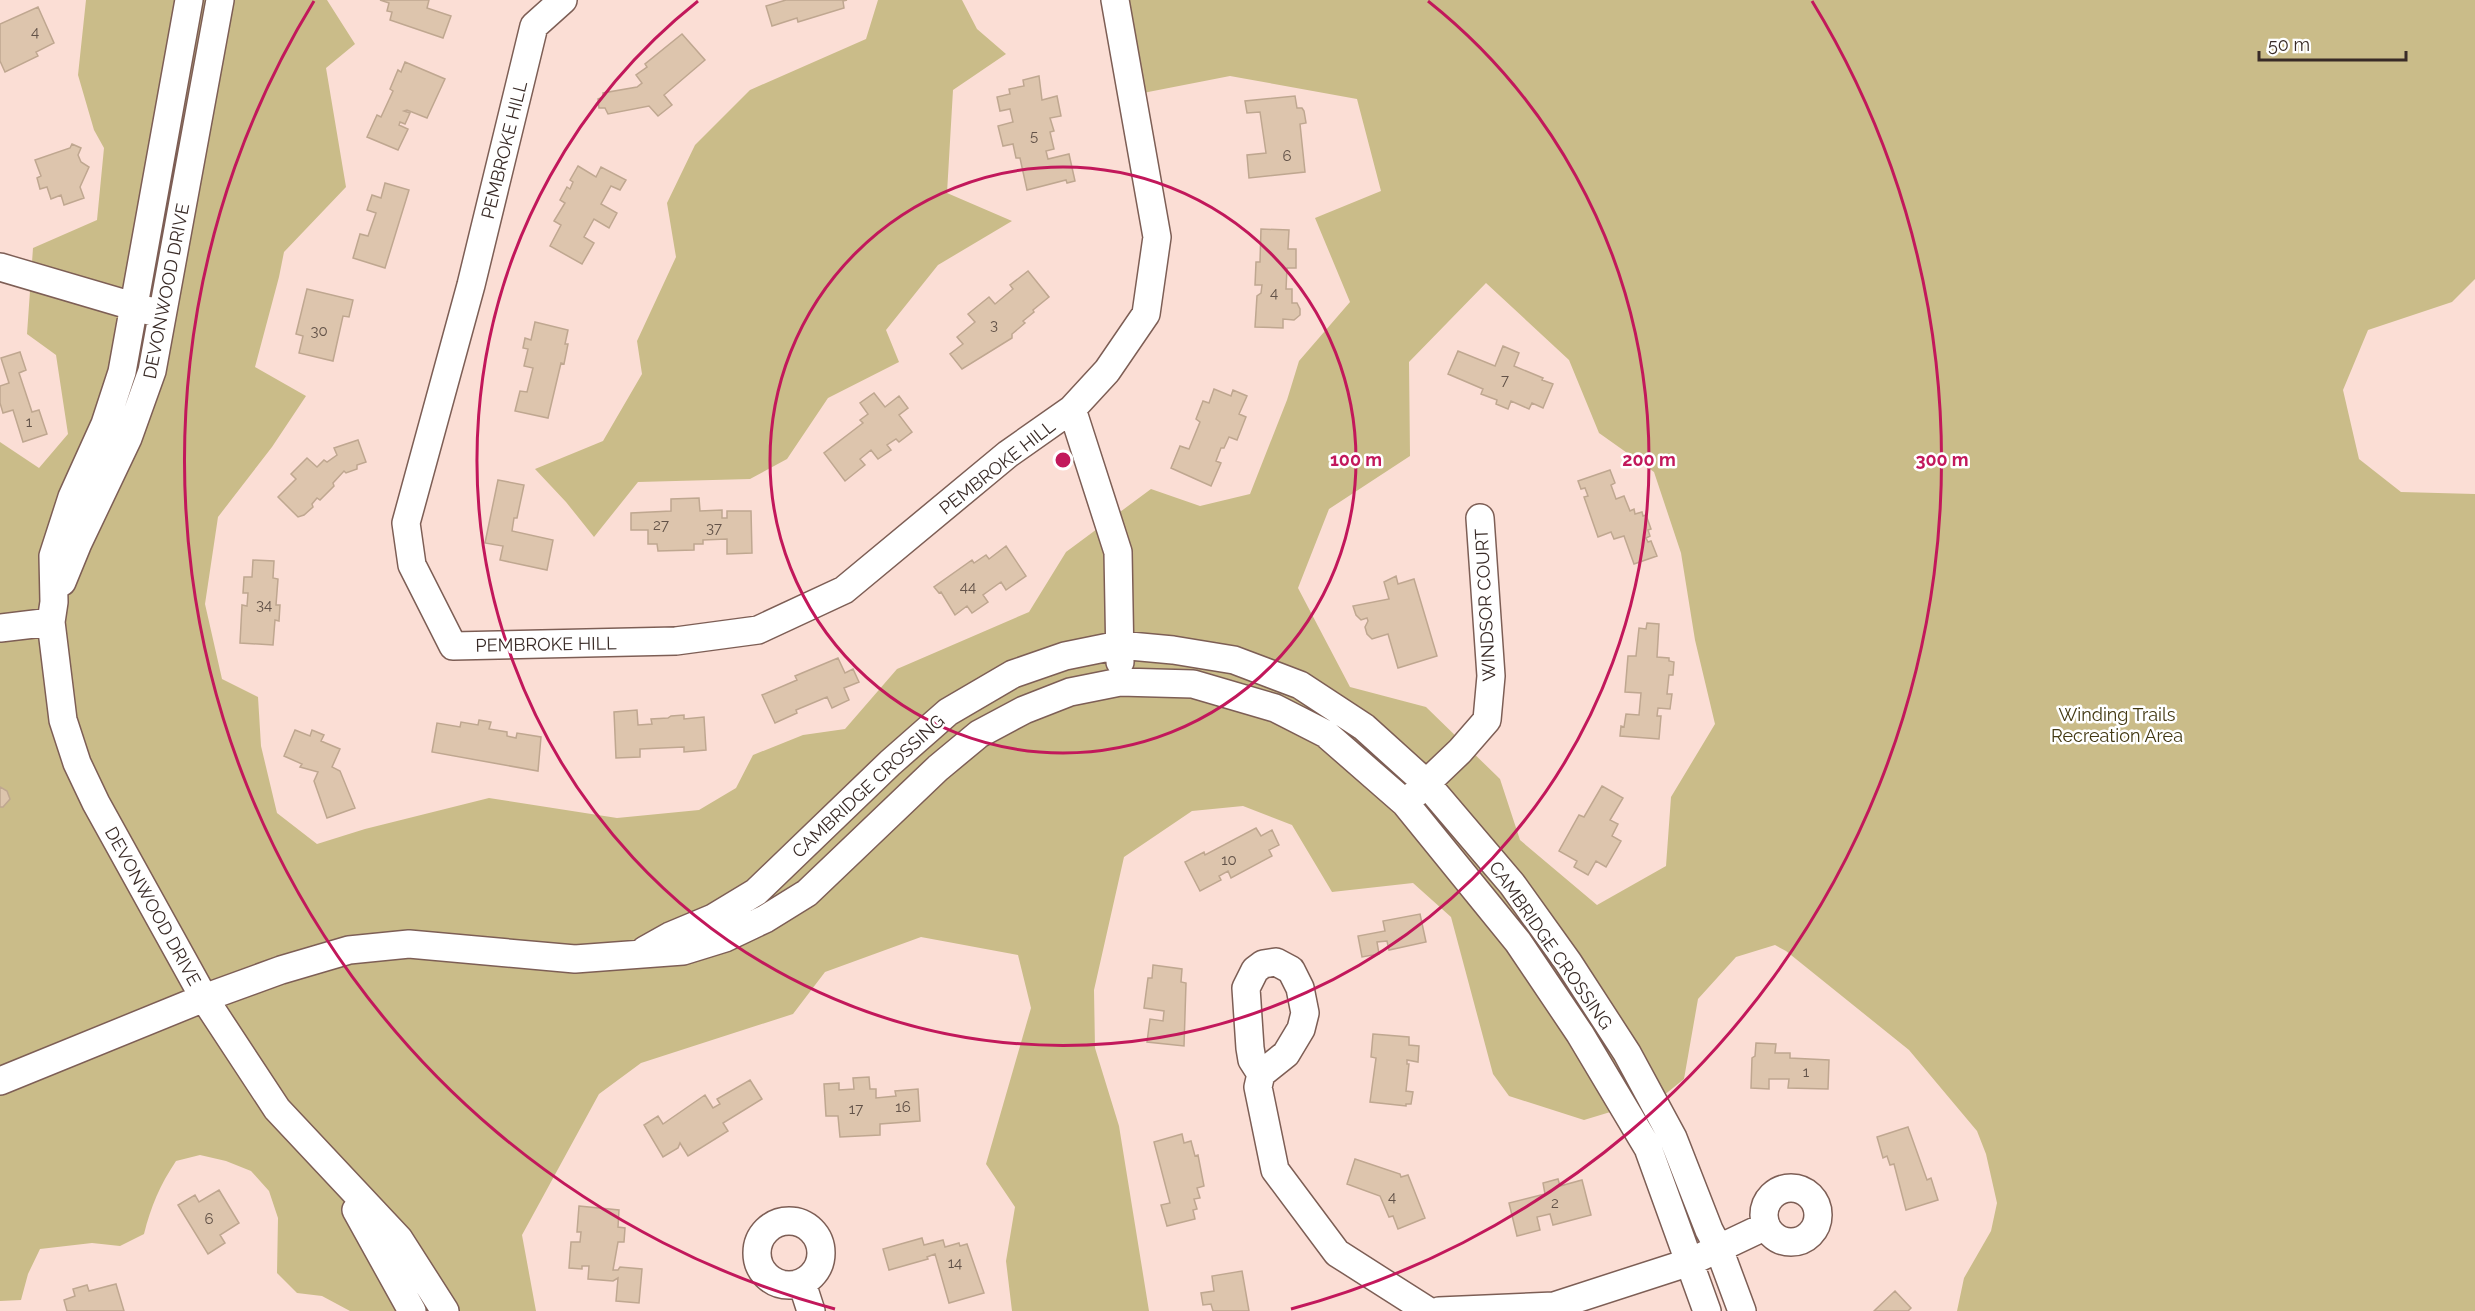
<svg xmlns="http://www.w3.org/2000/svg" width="2475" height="1311" font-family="Raleway,sans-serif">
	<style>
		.green { fill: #cabc89; fill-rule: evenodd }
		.building { fill: #ddc5ad; stroke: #bfa790; stroke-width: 1.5 }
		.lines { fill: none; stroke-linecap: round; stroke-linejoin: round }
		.minor-casing { stroke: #7d5e55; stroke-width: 30 }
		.minor { stroke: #fff; stroke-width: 27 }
		.ring { fill: none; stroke: #c2185b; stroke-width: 3 }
		.labels { text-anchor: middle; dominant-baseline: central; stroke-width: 5; stroke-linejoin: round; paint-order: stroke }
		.number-label { font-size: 15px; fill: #625248 }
		.street-label { font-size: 18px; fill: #392b27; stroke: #fff }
		.park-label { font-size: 18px; fill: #423812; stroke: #fff }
		.centre { fill: #c2185b; stroke: #fff; stroke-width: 3 }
		.ring-label { font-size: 18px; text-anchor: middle; font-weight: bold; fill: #c2185b; stroke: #fff; stroke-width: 5; stroke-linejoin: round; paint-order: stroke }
	</style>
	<rect width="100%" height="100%" fill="#fbded5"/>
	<path class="green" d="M86,0h241l28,44 -29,24 20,119 -62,65 -5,25 -24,90 51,29 -34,51 -54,70 -13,87 17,75 36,18 3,49 16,67 40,31 48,-15 124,-31 128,20 82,-8 37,-22 17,-33 50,-20 42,-6 52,-60 132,-57 37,-60 85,-63 49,17 50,-12 37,-94 12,-39 51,-59 -35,-84 66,-27 -24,-92 -127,-23 -87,17 -14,-93h1346v279l-23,23 -84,28 -25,60 16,69 42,33 74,2v817h-518l7,-33 27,-47 6,-28 -11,-49 -9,-23 -68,-81 -123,-99 -11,-6 -39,12 -38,42 -14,80 -21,17 -79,24 -75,-24 -16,-22 -42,-157 -38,-34 -81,9 -40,-67 -49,-19 -51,5 -68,46 -30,133 1,58 24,78 30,185h-137l-6,-50 9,-54 -29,-43 45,-156 -13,-53 -97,-18 -96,35 -32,42 -152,49 -42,31 -77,141 14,76h-186l-28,-15 -25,-3 -20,-20 1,-55 -9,-27 -18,-20 -25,-10 -26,-6 -24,6c-16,24 -25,45 -32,73l-24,12 -28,-3 -52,6 -12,25 -7,26 -21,1v-859l39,26 29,-34 -12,-79 -29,-21 6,-86 64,-28 7,-72 -10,-18 -16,-55zM1486,283l83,77 30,73 55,39 27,81 14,87 20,84 -44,73 -5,69 -69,39 -77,-65 -20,-61 -74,-72 -76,-20 -52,-99 31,-79 81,-53 -1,-94z
		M878,0h84l15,29 29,25 -53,36 -6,103 65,28 -74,44 -52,65 13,32 -71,36 -41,61 -37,20 -112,3 -44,55 -28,-35 -31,-33 68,-28 39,-67 -5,-33 39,-84 -9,-54 28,-58 55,-55 116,-51z"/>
	<path class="building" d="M380,0h49l-2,8 24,8 -8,22 -53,-18 2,-8 -5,-1 2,-8z
		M786,0h61l-4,1 1,7 -46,14 -1,-4 -25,8 -6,-20z
		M38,7l16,36 -18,9 2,4 -33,16 -5,-11v-37z
		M682,34l23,26 -41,35 8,10 -14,11 -9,-10 -41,8 -3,-6h-6l-1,-9 5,-2v-4l34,-6 5,-4 -6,-8 11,-8 -2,-3z
		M405,62l40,17 -18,39 -20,-8 -3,1 6,2 -5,11 -5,-2 -1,3 9,4 -10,21 -31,-13 10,-22 4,2 12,-26 -3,-2 8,-19 3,2z
		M1039,76l3,24 15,-4 4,20 -11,2 4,13 -4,1 4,17 -8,2 2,8 21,-5 6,27 -8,2 -1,-3 -39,10 -7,-32h-4l-3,-14 -10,2 -5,-20 15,-4 -3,-13 -10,2 -3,-14 13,-3 -1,-5 15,-3 -1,-6z
		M1295,96l2,12h5l2,3 2,12 -6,1 5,48 -56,6 -2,-23 19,-2 -6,-41 -13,1 -2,-12z
		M72,144l9,4 -3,7 3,7 8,5 -9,20 4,11 -20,7 -3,-10 -10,4 -4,-12 -7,2 -3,-11 4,-2 -6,-16 35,-12z
		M578,166l18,11 5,-10 25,13 -6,10 -9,-4 -10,18 16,9 -8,15 -15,-9 -10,18 10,6 -12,21 -32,-18 11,-21 -7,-4 11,-18 -5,-3 7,-13 3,2 3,-7 -3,-2z
		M385,183l24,7 -24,78 -32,-10 7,-24 8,2 8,-23 -9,-3 5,-15 9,3z
		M1261,229l28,1 -1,19h8v19h-9l-1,21h6v14h5l3,6v6l-6,5 -11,-1v9l-28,-1 2,-31 4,-3 1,-8h-7l1,-23h4z
		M1028,271l21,26 -16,13 1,2 -11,9 2,2 -13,11v4l-50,31 -12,-15 13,-10 -6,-7 18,-15 -7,-8 21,-17 6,7 18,-15 -3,-4z
		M307,289l46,11 -4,17 -6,-1 -10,45 -34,-8 4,-17 -7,-2z
		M535,322l33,8 -3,14h3l-4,20 -3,-1 -13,55 -33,-7 5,-20 7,1 6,-24 -9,-2 4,-17 -5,-1 2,-10 6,2z
		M1503,346l16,7 -5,13 29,12 -1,2 11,4 -10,24 -11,-5 -3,6 -18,-8 -3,8 -12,-5 1,-4 -16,-6 2,-5 -35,-15 10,-23 37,15z
		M20,352l6,18 -7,3 13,39 7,-2 8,24 -24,8 -10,-32 -10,3 -3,-10v-17l9,-3 -8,-25z
		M1214,389l17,7 2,-6 14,6 -8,18 7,3 -9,23 -8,-3 -5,11h-3l-5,13 5,2 -10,23 -40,-18 9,-22 9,3 11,-27 -4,-3 7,-18 6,2z
		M874,393l11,14 14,-11 9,12 -9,7 13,17 -13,10 -3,-3 -9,6 4,5 -13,9 -7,-9 -11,9 5,6 -20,16 -21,-28 39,-30 -3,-3 8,-6 -8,-11z
		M358,440l8,22 -9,3v4l-11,4 -2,-2 -11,12 1,3 -14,14 -3,-2 -5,6 1,3 -9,8 -6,2 -20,-20 18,-18 -5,-5 16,-16 10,9 7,-7 3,2 10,-7 -3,-7z
		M1610,470l5,13 -4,2 5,14 8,-3 6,15 4,-2 1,5 7,-2 1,4 3,-1 5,14 -3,1 2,6 -4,2 2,4 3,-1 6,15 -23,8 -10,-28 -10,3 -3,-7 -13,5 -14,-40 4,-1 -3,-8 -4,1 -3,-8z
		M498,480l26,5 -7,33h-3l-2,13 41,9 -6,30 -47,-10 3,-14 -18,-3z
		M699,498l1,13 22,-1v8h5v-7h24l1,42 -25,1v-15l-24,1v4h-9v6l-36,1 -1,-7h-9v-14h-17v-17l40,-2v-12z
		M1006,546l20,30 -20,14 -5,-8 -18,13 5,7 -16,11 -5,-7 -12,9 -14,-23 -2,1 -5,-6 38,-27 2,3 12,-8 3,4z
		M253,560l21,1 -1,17 5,1 -2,26h4l-1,16 -4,-1 -2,25 -33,-2 2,-38 5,1 1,-13h-5l1,-16h8z
		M1396,576l2,8 16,-5 23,77 -39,12 -10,-34 -16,5 -5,-5 -2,-7 3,-6 -1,-3 -6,2 -5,-5 -3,-9 36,-7 -5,-17z
		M1647,623l12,1 -2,33 12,1v3l5,1 -1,13h-4l-2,19h5l-2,15 -12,-1 -1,8h4l-2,23 -39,-3 1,-10 3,1 2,-13 13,1 2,-22 -16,-1 3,-36h8l3,-28 7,1z
		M838,658l7,15 8,-4 6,13 -15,6 5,12 -17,8 -5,-11 -31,13 1,3 -22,10 -13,-28 35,-15 -2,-4z
		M637,710l1,15 14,-1 -1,-5 17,-1 3,-2 13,-1v4l20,-2 2,33 -22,2v-5l-44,2v8l-24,1 -2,-46z
		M479,720l12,2 -2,7 18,3v4l9,2 1,-5 24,4 -3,34 -106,-19 5,-29 23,4 1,-5 17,3z
		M295,730l15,6 2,-6 12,5 -3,6 19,8 -8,18 8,4 15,37 -28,10 -13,-37 4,-9 -18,-5 2,-3 -18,-8z
		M1602,786l21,12 -13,22 8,4 -6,12 9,5 -15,26 -10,-6 -8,14 -14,-8 3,-6 -18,-10 20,-36 5,2z
		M0,787l7,4 3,8 -7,8h-3z
		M1256,828l5,8 11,-6 7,15 -10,5 3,6 -41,22 -3,-7 -9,5 2,4 -21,11 -15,-29 19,-10 1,3z
		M1420,914l6,28 -37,8 -2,-9 -10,1 2,12 -17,3 -4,-21 27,-5 -2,-10z
		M1153,965l29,4 -1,13 5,1 -2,63 -37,-4 3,-23 13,2 1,-10 -20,-3 4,-30h4z
		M1373,1034l36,3v8l10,1 -1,16 -11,-2v4h2l-3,27 7,1 -2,12h-5v2l-36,-4 6,-44 -5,-1z
		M1756,1043l20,1 -1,9h15v5l39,2 -1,29 -40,-1 1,-9h-20v10l-18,-1 1,-30 3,-2z
		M869,1077l1,12h6v9l20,-2 -1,-5 23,-2 2,32 -40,3v11l-40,2 -2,-21h-12l-2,-32 15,-1v7l15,-1 -1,-11z
		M750,1080l12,19 -39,24 5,8 -40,25 -8,-13 -2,5 -15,9 -19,-32 14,-9 5,8 42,-29 8,13 7,-4 -3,-5z
		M1908,1127l19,53 4,-2 7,22 -32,10 -12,-46 -4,1 -3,-9 -4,2 -6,-21z
		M1182,1134l2,9 7,-2 4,15 3,-1 6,31 -7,2 3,10 -6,1 3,10 -4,1 2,9 -28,7 -6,-21 9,-2 -16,-61z
		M1355,1159l45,15 1,3 7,-2 17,43 -27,11 -5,-13 -4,1 -9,-21 -33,-12z
		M1558,1179l2,7 22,-6 9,35 -38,10 -3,-11 -13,3 3,13 -23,6 -8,-33 36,-9 -2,-11z
		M219,1190l20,33 -19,12 5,8 -17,11 -30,-49 17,-10 4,7z
		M579,1206l40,4 -1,17 7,1 -1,14h-6l-5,28h5l2,-3 22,2 -3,34 -23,-2 2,-23 -5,3 -25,-2 1,-13h-7v3l-13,-1 2,-26h9l1,-10h-4z
		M922,1238l2,7 19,-5 2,7 14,-4 1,3 7,-2 17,49 -35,10 -14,-49 -8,3 1,2 -39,11 -6,-21z
		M1242,1271l7,40h-36l-2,-7 -8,1 -2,-12 13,-2 -2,-15z
		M116,1284l8,27h-57l-3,-11 11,-4 -2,-7 14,-4 2,6z
		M1895,1291l16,17 -3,3h-34z"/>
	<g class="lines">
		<g class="minor-casing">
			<path id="minor" d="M563,0l-29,26 -63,259 -65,238 6,42 41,81 223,-5 82,-11 86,-40 164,-136 64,-45 35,-38 39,-57 11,-77 -42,-237
				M0,267l153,45
				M1072,409l46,143 2,110
				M62,582l16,-39 50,-105 24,-67 68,-371
				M0,628l51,-6
				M1413,796l47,-45 27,-31 4,-44 -11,-158
				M645,950l25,-14 43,-18 43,-26 134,-129 58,-51 65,-38 52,-18 54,-11 54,5 61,10 66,25 64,42 62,56 86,101 56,78 59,91 46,85 36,92 10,19 23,62
				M1261,1074l-9,-14 -2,-12 -4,-60 9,-18 8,-6 13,-2 15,8 9,18 5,25 -4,16 -15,25 -25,20 -3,13 17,83 62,83 91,58
				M0,1081l204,-83 -108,-195 -19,-40 -14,-43 -12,-98 3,-20 -1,-46 19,-59 33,-73 17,-52 67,-372
				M1764 1215a27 27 0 1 1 54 0a27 27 0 1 1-54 0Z
				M356,1210l56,101
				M757 1253a32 32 0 1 1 64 0a32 32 0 1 1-64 0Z
				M802,1283l9,28
				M445,1311l-46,-72 -122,-130 -73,-111 77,-28 68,-20 60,-6 166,15 108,-8 42,-13 40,-19 42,-26 131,-125 41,-34 45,-24 46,-18 50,-10 73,2 82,24 51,26 79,69 113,139 62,92 68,114 59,163
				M1439,1311l115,-5 136,-44 76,-36"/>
		</g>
		<use href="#minor" class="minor"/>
	</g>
	<g class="ring">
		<circle cx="1063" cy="460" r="293"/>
		<path d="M1428 1A586 586 0 1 1 698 1"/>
		<path d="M835 1309A879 879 0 0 1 314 1M1812 1A879 879 0 0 1 1291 1309"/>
	</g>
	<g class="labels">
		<g class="number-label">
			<text x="35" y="32">4</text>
			<text x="1034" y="136">5</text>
			<text x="1287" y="156">6</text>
			<text x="1274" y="293">4</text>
			<text x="994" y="325">3</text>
			<text x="319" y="331">30</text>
			<text x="1505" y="380">7</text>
			<text x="29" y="422">1</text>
			<text x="661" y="525">27</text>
			<text x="714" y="528">37</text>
			<text x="968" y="587">44</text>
			<text x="264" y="605">34</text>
			<text x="1229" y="860">10</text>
			<text x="1806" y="1072">1</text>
			<text x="903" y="1107">16</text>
			<text x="856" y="1109">17</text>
			<text x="1392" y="1197">4</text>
			<text x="1555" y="1203">2</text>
			<text x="209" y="1219">6</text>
			<text x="955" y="1263">14</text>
		</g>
		<g class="street-label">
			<text transform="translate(504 150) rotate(-76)">PEMBROKE HILL</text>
			<text transform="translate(166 291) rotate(-79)">DEVONWOOD DRIVE</text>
			<text transform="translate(997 467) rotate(-38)">PEMBROKE HILL</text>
			<text transform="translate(1485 605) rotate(-93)">WINDSOR COURT</text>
			<text transform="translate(546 644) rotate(-1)">PEMBROKE HILL</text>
			<text transform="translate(868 786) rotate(-43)">CAMBRIDGE CROSSING</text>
			<text transform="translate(153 906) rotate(61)">DEVONWOOD DRIVE</text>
			<text transform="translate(1551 945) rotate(55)">CAMBRIDGE CROSSING</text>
		</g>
		<g class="park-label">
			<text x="2117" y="714">Winding Trails<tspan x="2117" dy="21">Recreation Area</tspan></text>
		</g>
	</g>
	<circle cx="1063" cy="460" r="9" class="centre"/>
	<g class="ring-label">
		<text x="1356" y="466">100 m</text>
		<text x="1649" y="466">200 m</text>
		<text x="1942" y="466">300 m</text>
	</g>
	<path d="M2259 51v9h147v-9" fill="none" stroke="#392b27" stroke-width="3"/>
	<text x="2268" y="51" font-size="18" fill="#392b27" stroke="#ffffff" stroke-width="4.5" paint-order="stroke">50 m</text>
</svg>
